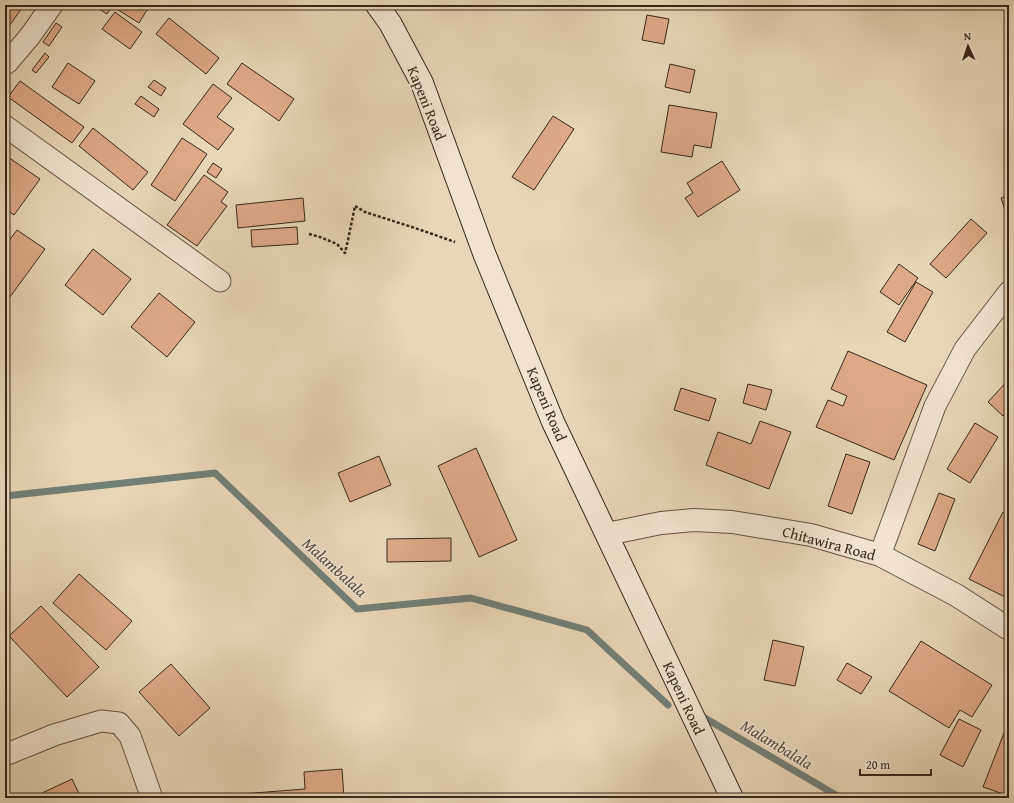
<svg xmlns="http://www.w3.org/2000/svg" width="1014" height="803" font-family="'Gentium Book Plus',serif">
	<style>
		.lines { fill: none; stroke-linecap: round; stroke-linejoin: round }
		.stream { stroke: #727f76; stroke-width: 7 }
		.building { fill: #dda987; stroke: #38271b }
		.minor-casing { stroke: #645342; stroke-width: 23 }
		.tertiary-casing { stroke: #645342; stroke-width: 24 }
		.secondary-casing { stroke: #38271b; stroke-width: 24 }
		.path { stroke: #38271b; stroke-width: 2.5; stroke-dasharray: 3 2; stroke-linecap: butt }
		.minor { stroke: #f0e4d0; stroke-width: 21 }
		.tertiary { stroke: #f0e4d0; stroke-width: 22 }
		.secondary { stroke: #f0e4d0; stroke-width: 22 }
		.labels { text-anchor: middle; dominant-baseline: central; stroke-width: 3; stroke-linejoin: round; paint-order: stroke }
		.street-label { font-size: 15px; fill: #38271b; stroke: #f0e4d0 }
		.water-label { font-size: 16px; font-style: italic; fill: #504c41; stroke: #f0e4d0 }
	</style>
	<rect width="100%" height="100%" fill="#e8d6b6"/>
	<filter id="stains"><feTurbulence type="fractalNoise" baseFrequency=".005" numOctaves="4"/><feColorMatrix values="0 0 0 0 .2 0 0 0 0 .09 0 0 0 0 .02 0 0 0 .5 -.17"/></filter>
	<radialGradient id="worn" r=".72"><stop offset=".6" stop-color="#630" stop-opacity="0"/><stop offset="1" stop-color="#630" stop-opacity=".3"/></radialGradient>
	<g class="lines">
		<path class="stream" d="M5,496l210,-23 142,136 114,-11 116,32 81,75
			M698,714l143,84"/>
	</g>
	<path class="building" d="M5,5h19l-19,27z
		M93,5h57l-11,18 -27,-17 -5,8z
		M115,12l27,20 -12,17 -28,-20z
		M647,15l22,4 -5,25 -22,-4z
		M169,18l50,40 -13,16 -50,-40z
		M56,23l6,4 -13,19 -6,-4z
		M45,53l4,4 -13,16 -4,-3z
		M68,63l27,18 -16,23 -27,-17z
		M242,63l52,36 -15,22 -52,-37z
		M670,64l25,6 -5,23 -25,-6z
		M154,80l12,8 -5,8 -13,-9z
		M20,81l64,46 -12,16 -64,-46z
		M213,84l19,14 -15,19 17,12 -16,21 -35,-26z
		M141,96l18,13 -5,8 -19,-13z
		M669,105l48,8 -6,35 -17,-3 -2,12 -31,-5z
		M553,116l21,13 -40,61 -22,-13z
		M93,128l55,44 -15,18 -54,-44z
		M182,138l25,16 -32,47 -24,-16z
		M5,155l35,24 -26,36 -9,-6z
		M722,161l18,29 -42,27 -13,-19 8,-5 -6,-10z
		M213,163l9,6 -6,9 -9,-6z
		M204,175l24,17 -7,10 6,4 -30,40 -30,-21z
		M1009,195v21h-2l-6,-18z
		M303,198l2,23 -67,7 -2,-23z
		M971,219l16,14 -41,45 -16,-14z
		M297,227l1,17 -46,3 -1,-17z
		M17,230l28,19 -35,48 -5,-3v-48z
		M93,249l38,30 -28,36 -38,-30z
		M899,264l19,14 -19,27 -19,-13z
		M916,282l17,10 -28,50 -18,-10z
		M159,293l36,29 -28,35 -36,-30z
		M848,351l79,34 -33,75 -78,-33 12,-27 15,6 4,-10 -16,-7z
		M1009,379v30l-6,7 -15,-14z
		M748,384l24,6 -6,20 -23,-7z
		M681,388l35,11 -7,22 -35,-11z
		M760,421l31,11 -22,57 -63,-24 12,-33 33,12z
		M975,423l23,14 -28,46 -23,-14z
		M476,448l41,92 -38,17 -41,-91z
		M846,454l24,8 -18,52 -24,-8z
		M379,456l12,29 -41,17 -12,-29z
		M939,493l16,6 -20,52 -17,-7z
		M1003,512l6,3v84l-40,-20z
		M451,538v23l-64,1v-23z
		M79,574l53,47 -26,29 -53,-47z
		M41,606l58,61 -32,30 -58,-61z
		M773,640l31,7 -9,39 -31,-6z
		M921,641l71,44 -20,32 -12,-7 -11,18 -60,-37z
		M847,663l25,14 -11,17 -24,-14z
		M171,664l39,44 -31,28 -40,-44z
		M959,719l22,11 -18,37 -23,-12z
		M1004,733l5,2v61l-26,-9z
		M342,769l2,29h-103v-4l64,-5 -1,-17z
		M72,779l9,19h-36l-3,-5z"/>
	<g class="lines">
		<g class="minor-casing">
			<path id="minor" d="M5,64l3,-2 22,-26 22,-31
				M5,126l215,155
				M880,555l55,-149 30,-57 44,-57
				M5,755l49,-20 47,-14 18,2 11,13 22,62"/>
		</g>
		<g class="tertiary-casing">
			<path id="tertiary" d="M607,534l54,-11 33,-3 38,2 79,13 69,20 76,40 53,34"/>
		</g>
		<g class="secondary-casing">
			<path id="secondary" d="M377,5l13,18 32,60 62,170 69,169 179,376"/>
		</g>
		<path class="path" d="M309,234l11,3 17,7 8,9 3,-13 7,-34 10,6 50,16 40,14"/>
		<use href="#minor" class="minor"/>
		<use href="#tertiary" class="tertiary"/>
		<use href="#secondary" class="secondary"/>
	</g>
	<g class="labels">
		<g class="street-label">
			<text transform="translate(427 103) rotate(68)">Kapeni Road</text>
			<text transform="translate(547 404) rotate(67)">Kapeni Road</text>
			<text transform="translate(829 543) rotate(15)">Chitawira Road</text>
			<text transform="translate(684 698) rotate(65)">Kapeni Road</text>
		</g>
		<g class="water-label">
			<text transform="translate(335 567) rotate(42)">Malambalala</text>
			<text transform="translate(777 744) rotate(31)">Malambalala</text>
		</g>
	</g>
	<rect width="1014" height="803" fill="none" stroke="#e8d6b6" stroke-width="20"/>
	<rect x="6" y="6" width="1002" height="791" fill="none" stroke="#38271b" stroke-width="2"/>
	<rect x="10" y="10" width="994" height="783" fill="none" stroke="#38271b"/>
	<g transform="translate(968 46) rotate(357)" stroke="#f0e4d0" stroke-width="3" paint-order="stroke">
	<path d="M0-3L7 15L0 10L-7 15Z" fill="#38271b"/>
	<text y="-6" font-size="11" font-weight="bold" text-anchor="middle" fill="#38271b">N</text>
	</g>
	<path d="M860 769v6h71v-6" fill="none" stroke="#38271b" stroke-width="2"/>
	<text x="866" y="769" font-size="12" fill="#38271b" stroke="#f0e4d0" stroke-width="3" paint-order="stroke">20 m</text>
	<rect width="100%" height="100%" filter="url(#stains)"/>
	<rect width="100%" height="100%" fill="url(#worn)"/>
</svg>
